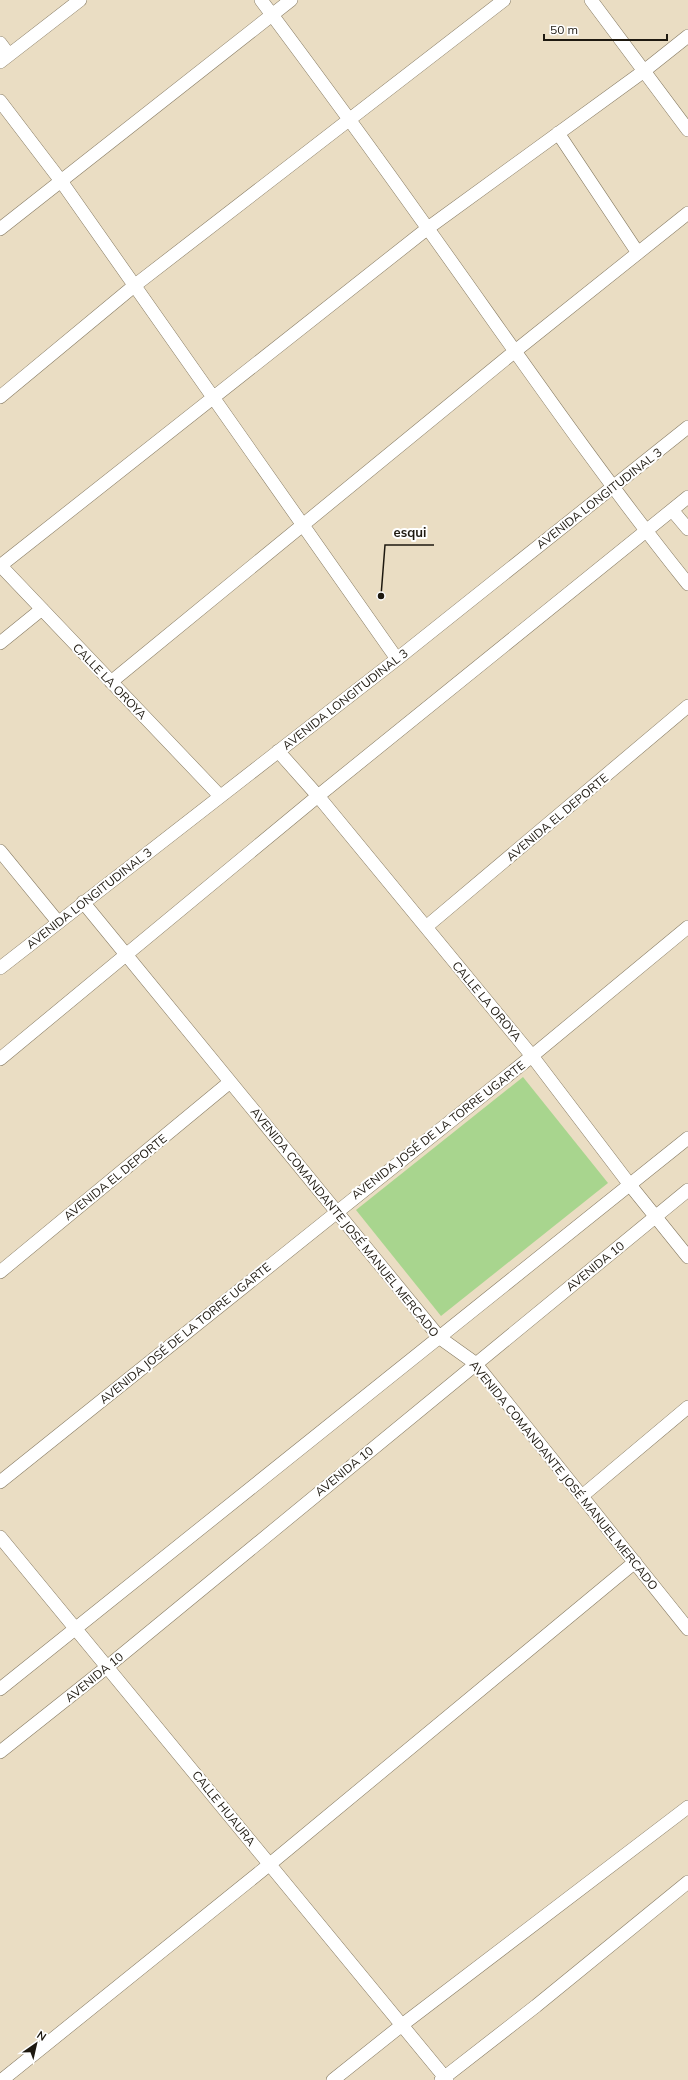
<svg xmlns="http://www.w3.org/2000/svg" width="688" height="2080" font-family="Mulish,sans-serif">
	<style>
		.green { fill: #a8d58e }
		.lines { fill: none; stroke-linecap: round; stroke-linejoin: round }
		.street-casing { stroke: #877b63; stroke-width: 14 }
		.street { stroke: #fff; stroke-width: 13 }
		.labels { text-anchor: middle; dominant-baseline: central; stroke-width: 4; stroke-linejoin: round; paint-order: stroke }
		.street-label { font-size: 12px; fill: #1e1910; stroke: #fff }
		.leader { fill: none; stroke: #1e1910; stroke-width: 1.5 }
		.callout-dot { fill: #1e1910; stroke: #fff; stroke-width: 1.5 }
		.callout-label { font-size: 13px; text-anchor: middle; font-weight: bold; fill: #1e1910; stroke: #fff; stroke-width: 4; stroke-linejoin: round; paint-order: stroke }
	</style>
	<rect width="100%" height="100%" fill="#eaddc3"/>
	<path class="green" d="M523,1077l85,106 -167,133 -85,-106z"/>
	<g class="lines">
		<g class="street-casing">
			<path id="street" d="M261,0c56,75 111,150 165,226 86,120 169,242 262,358
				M591,0l97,130
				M0,43l9,12
				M0,62l80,-62
				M0,101l61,80 336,478
				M558,133l80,120
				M0,229l291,-229
				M0,397l134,-111 370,-286
				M672,510l16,19
				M0,565l220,231
				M0,566l428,-338 216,-157 44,-35
				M0,643l42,-34
				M111,682l403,-330 174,-139
				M278,751l40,45 214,260 98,129 58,72
				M0,851l58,71
				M83,902l357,436 35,25 213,266
				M426,927l262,-221
				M0,968l397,-309 291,-232
				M0,1059l318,-263 370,-299
				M0,1272l230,-190
				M0,1482l532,-426 156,-129
				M582,1496l106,-89
				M0,1537l447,543
				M0,1689l688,-551
				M0,1752l107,-85 581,-477
				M2,2080l268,-216 365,-302
				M333,2080l69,-55 286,-218
				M441,2080l95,-74 152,-124"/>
		</g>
		<use href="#street" class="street"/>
	</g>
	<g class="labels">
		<g class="street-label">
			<text transform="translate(599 498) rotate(-38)">AVENIDA LONGITUDINAL 3</text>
			<text transform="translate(110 681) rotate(46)">CALLE LA OROYA</text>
			<text transform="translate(345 699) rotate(-38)">AVENIDA LONGITUDINAL 3</text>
			<text transform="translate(557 817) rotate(-40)">AVENIDA EL DEPORTE</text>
			<text transform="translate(89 898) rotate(-38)">AVENIDA LONGITUDINAL 3</text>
			<text transform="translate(487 1001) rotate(50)">CALLE LA OROYA</text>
			<text transform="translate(438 1130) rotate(-38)">AVENIDA JOSÉ DE LA TORRE UGARTE</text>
			<text transform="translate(115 1177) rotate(-39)">AVENIDA EL DEPORTE</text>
			<text transform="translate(345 1222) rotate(51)">AVENIDA COMANDANTE JOSÉ MANUEL MERCADO</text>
			<text transform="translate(595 1266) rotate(-39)">AVENIDA 10</text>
			<text transform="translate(185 1333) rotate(-39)">AVENIDA JOSÉ DE LA TORRE UGARTE</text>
			<text transform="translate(344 1471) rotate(-39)">AVENIDA 10</text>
			<text transform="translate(564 1475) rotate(51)">AVENIDA COMANDANTE JOSÉ MANUEL MERCADO</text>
			<text transform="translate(94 1677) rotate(-39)">AVENIDA 10</text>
			<text transform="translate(224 1808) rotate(51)">CALLE HUAURA</text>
		</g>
	</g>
	<path class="leader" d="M381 596L385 545H434"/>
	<circle class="callout-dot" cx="381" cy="596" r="4"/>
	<g class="callout-label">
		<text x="410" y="537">esqui</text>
	</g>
	<g transform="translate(36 2044) rotate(34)" stroke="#ffffff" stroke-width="3" paint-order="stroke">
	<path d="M0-3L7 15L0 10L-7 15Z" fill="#1e1910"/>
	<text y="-6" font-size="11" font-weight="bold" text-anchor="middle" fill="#1e1910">N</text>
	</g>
	<path d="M544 34v6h123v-6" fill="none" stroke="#1e1910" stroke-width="2"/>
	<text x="550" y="34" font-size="12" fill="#1e1910" stroke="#ffffff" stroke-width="3" paint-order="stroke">50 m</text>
</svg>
